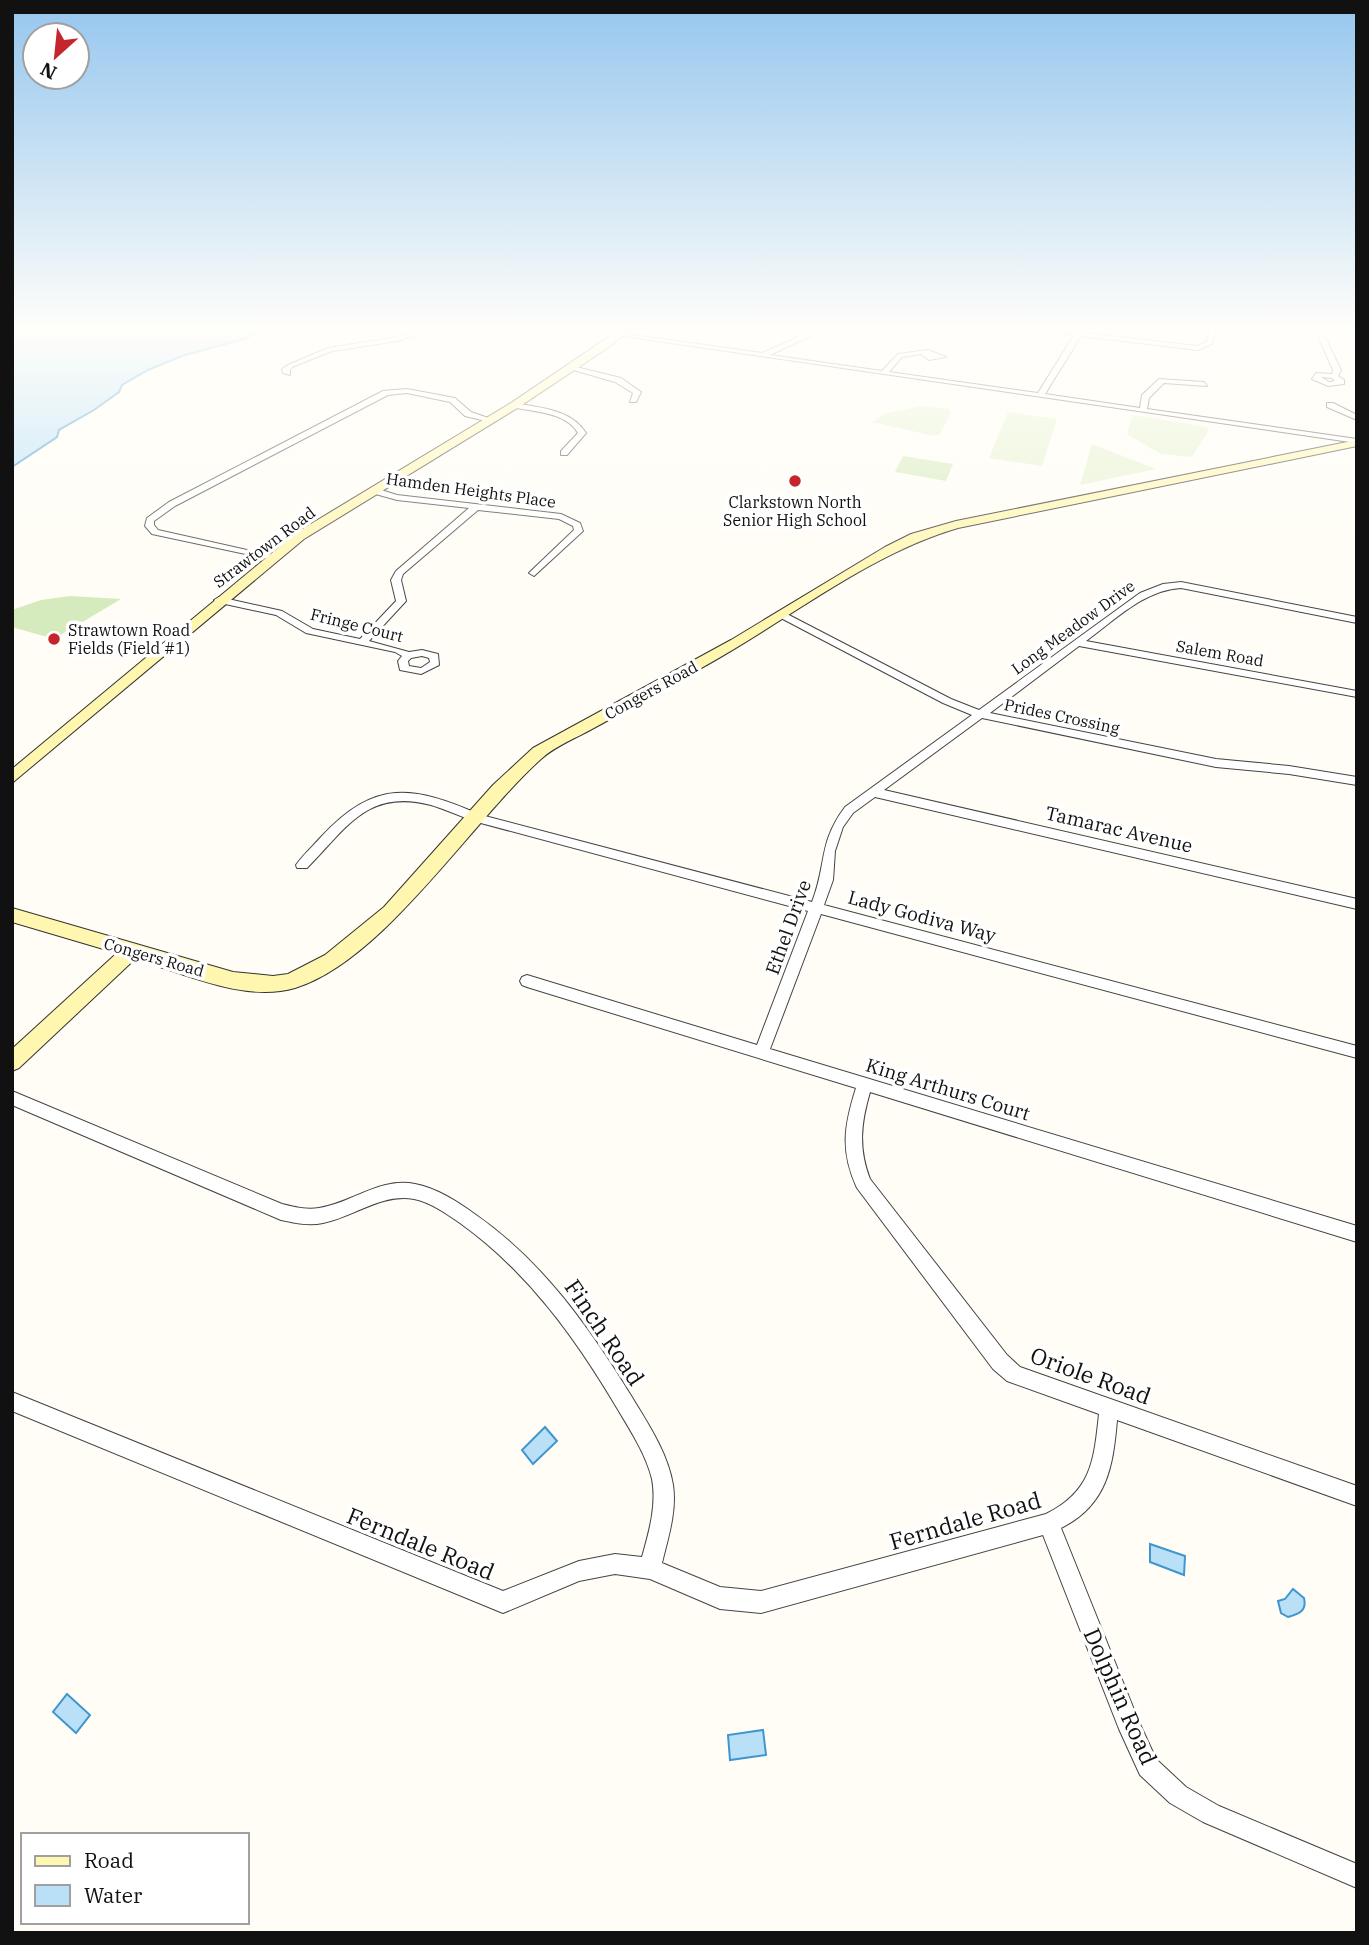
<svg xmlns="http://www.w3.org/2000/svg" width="1369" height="1945" font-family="'IBM Plex Serif',serif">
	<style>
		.green { fill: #d5ebbd }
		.pitch { fill: #e6f2cf }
		.water { fill: #b9e0f7; stroke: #3f96cf; stroke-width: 2 }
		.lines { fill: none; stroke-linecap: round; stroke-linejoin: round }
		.street-casing { stroke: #444; stroke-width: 2 }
		.secondary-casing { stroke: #333; stroke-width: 2 }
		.street { fill: #fff; fill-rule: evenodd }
		.secondary { fill: #fff6b0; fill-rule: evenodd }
		.poi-dot { fill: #c4262e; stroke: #fff; stroke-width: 2.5 }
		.labels { text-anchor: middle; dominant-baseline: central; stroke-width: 7; stroke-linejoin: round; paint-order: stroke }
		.far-street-label { font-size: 16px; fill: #111; stroke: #fff }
		.far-poi-label { font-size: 16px; fill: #111; stroke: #fff }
		.street-label { font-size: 19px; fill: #111; stroke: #fff }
		.near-street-label { font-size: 23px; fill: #111; stroke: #fff }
	</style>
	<rect width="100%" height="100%" fill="#fffdf5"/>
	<path class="green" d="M903,456l50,8 -7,17 -51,-9z
		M70,596l51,3 -67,40 -42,-12v-17l29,-10z"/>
	<path class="pitch" d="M921,406l28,3 2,4 -11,21 -6,2 -62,-14 12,-8z
		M1008,412l49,7 -15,47 -53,-8z
		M1133,415l74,12 2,3 -17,27 -31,-3 -34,-20z
		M1092,444l64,25 -76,16z"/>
	<path class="water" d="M12,327h276l-33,5 -8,6 -65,18 -34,14 -26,15 -3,7 -25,18 -35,20 -2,7 -45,30z
		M545,1427l12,14 -24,23 -11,-14z
		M1150,1544l35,12 -1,19 -34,-13z
		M1293,1589l11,9c3,13 -5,16 -16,19l-7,-4 -3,-12 7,-2z
		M67,1694l23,21 -14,18 -23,-21z
		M763,1730l3,25 -36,5 -2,-25z"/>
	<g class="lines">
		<g class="street-casing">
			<path id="street" d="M427,327h9l-38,14 -66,10 -40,16 -2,3v5l-7,-2 -1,-4 6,-4 40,-17 69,-11z
				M821,327h8l-59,28 112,16 16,-17 30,-4 18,7 -17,3 -8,-6 -19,3 -13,15 149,21 36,-58 -58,-8h18l163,19 10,-4 3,-15h6l-4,17 -14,6 -117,-14 -36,58 95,14 2,-13 17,-16 45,3 3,4 -43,-3 -15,15 -2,11 210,30v4l-741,-108 3,-2 143,20z
				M1314,327h6l21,43 -3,6 6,4v4l-16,2 -16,-7 4,-6 16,1 1,-4zM1321,377l11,1 3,3 -6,1z
				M572,366l49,12 20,14 -5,10h-6l3,-9 -18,-11 -45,-13z
				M407,389l48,9 16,14 23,8 -4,2 -25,-6 -15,-14 -43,-9 -19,2 -213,111 -21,15v4l4,5 116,26v4l-122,-26 -7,-8 2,-8 22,-16 214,-111z
				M515,403c25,5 56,6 71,30l-19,22h-6v-4l17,-18c-12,-21 -44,-21 -66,-26l-1,-2z
				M1327,403h6l24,12v5l-30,-13z
				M375,488l22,7 164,19 19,9 3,8 -49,45 -5,-3 2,-2 43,-41 -1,-4 -14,-7 -81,-9 -75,64 -2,6 5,21 -37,40 40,11 13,-2 16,4 1,11 -18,9 -21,-4 -2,-9 4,-5 -7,-4 -89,-19 -30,-18 -60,-13 -2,-2 5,-3 63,14 31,18 47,10 36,-38 -5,-21 5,-9 73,-63 -72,-8 -25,-7v-4zM422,656l7,2 1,4 -9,6 -12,-2 -1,-5 3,-3z
				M1181,582l176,35v6l-176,-35c-37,2 -66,32 -95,53l271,50v6l-278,-51 -89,67 226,46 73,7 68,11v8l-68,-11 -73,-7 -234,-49 -98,72 473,109v10l-482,-112 -22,16 -10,14 -8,24 -2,29 -9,25 533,141v12l-536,-144 -51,135 587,177v16l-487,-150c-9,31 -12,56 0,87l137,176 13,12 337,119v20l-240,-86c-4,47 -10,85 -56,108l78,194 17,37 30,28 33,19 138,58v24l-154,-66 -33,-19 -30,-28 -21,-46 -76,-194 -282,78 -41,-4 -70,-30 -35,-5 -36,7 -76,32 -491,-202v-19l491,199 76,-30 36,-7 27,3c7,-25 15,-52 10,-78 -6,-25 -22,-49 -35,-71 -42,-71 -89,-136 -157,-185 -13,-9 -30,-21 -46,-24 -33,-6 -60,18 -91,24 -14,3 -28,0 -42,-3l-269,-115v-14l270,113c12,3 24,6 37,4 33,-5 61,-31 96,-24 22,4 43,18 61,31 66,46 112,111 154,179 17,28 38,59 43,91 4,26 -5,53 -11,78l58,24 41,4 285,-77c46,-23 48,-54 53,-100l-92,-33 -14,-12 -136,-181c-17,-37 -13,-62 -1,-100l-329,-101 -5,-2 -2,-4 2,-4 5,-2 230,70 51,-134 -331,-89c-15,-5 -30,-12 -46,-17 -64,-17 -85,24 -124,63h-10l-1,-3c7,-10 17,-19 25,-28 54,-58 91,-52 160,-22l331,87c15,-38 6,-59 33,-95l127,-92 -29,-12 -164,-86v-4h6l166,86 28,11 161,-117 23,-9z"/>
		</g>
		<g class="secondary-casing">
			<path id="secondary" d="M623,327h10l-24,20 -90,60 -215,132 -292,244v-14l284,-236 215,-130z
				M1357,440v6l-399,82c-92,27 -171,93 -255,139 -37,21 -74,42 -111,62 -16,9 -37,17 -51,30 -70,63 -158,202 -246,229 -50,15 -112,-15 -160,-29l-116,109 -7,3v-22l105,-96 -105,-31v-14l221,64 40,4 15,-2 37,-19 59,-48 109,-122 40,-37 198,-108 154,-93 26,-13 45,-13z"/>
		</g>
		<use href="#street" class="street"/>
		<use href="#secondary" class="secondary"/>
	</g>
	<linearGradient id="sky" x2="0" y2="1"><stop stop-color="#95c6ee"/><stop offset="0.55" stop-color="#fffefa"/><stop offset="1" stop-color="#fffefa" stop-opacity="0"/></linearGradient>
	<rect width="1369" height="599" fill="url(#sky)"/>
	<g class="poi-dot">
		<circle cx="795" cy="481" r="7"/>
		<circle cx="54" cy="639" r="7"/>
	</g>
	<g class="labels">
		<g class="far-street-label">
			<text transform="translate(471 490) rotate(8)">Hamden Heights Place</text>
			<text transform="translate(264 547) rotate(-37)">Strawtown Road</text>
			<text transform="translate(357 625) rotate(14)">Fringe Court</text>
			<text transform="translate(1073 627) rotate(-36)">Long Meadow Drive</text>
			<text transform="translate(1220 653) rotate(10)">Salem Road</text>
			<text transform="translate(651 690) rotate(-29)">Congers Road</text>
			<text transform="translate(1062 716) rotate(12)">Prides Crossing</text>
			<text transform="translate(154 957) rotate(16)">Congers Road</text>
		</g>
		<g class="far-poi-label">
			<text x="795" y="502">Clarkstown North<tspan x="795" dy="18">Senior High School</tspan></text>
			<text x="68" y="630" text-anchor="start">Strawtown Road<tspan x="68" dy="18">Fields (Field #1)</tspan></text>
		</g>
		<g class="street-label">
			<text transform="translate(1119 829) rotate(13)">Tamarac Avenue</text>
			<text transform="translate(922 916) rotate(15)">Lady Godiva Way</text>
			<text transform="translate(788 927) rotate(-70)">Ethel Drive</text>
			<text transform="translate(948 1089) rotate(17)">King Arthurs Court</text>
		</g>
		<g class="near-street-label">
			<text transform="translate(605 1332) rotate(56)">Finch Road</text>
			<text transform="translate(1091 1375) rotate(20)">Oriole Road</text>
			<text transform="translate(965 1520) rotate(-16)">Ferndale Road</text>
			<text transform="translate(421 1543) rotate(22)">Ferndale Road</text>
			<text transform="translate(1121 1696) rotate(66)">Dolphin Road</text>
		</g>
	</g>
	<rect width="1369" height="1945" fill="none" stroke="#111111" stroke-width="28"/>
	<rect x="21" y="1833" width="228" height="91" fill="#ffffff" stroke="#a0a0a0" stroke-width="2"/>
	<rect x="35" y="1856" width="35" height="10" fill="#fff6b0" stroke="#a0a0a0" stroke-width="2"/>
	<text x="84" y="1868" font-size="21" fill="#111111">Road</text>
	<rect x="35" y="1885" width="35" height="21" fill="#b9e0f7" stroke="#a0a0a0" stroke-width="2"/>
	<text x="84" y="1903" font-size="21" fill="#111111">Water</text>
	<g transform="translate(56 56) rotate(207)"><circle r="33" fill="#ffffff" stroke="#a0a0a0" stroke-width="2"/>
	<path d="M0-5L12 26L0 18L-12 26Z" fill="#c4262e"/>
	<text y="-10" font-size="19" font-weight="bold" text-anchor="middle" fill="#111111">N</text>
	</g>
</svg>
